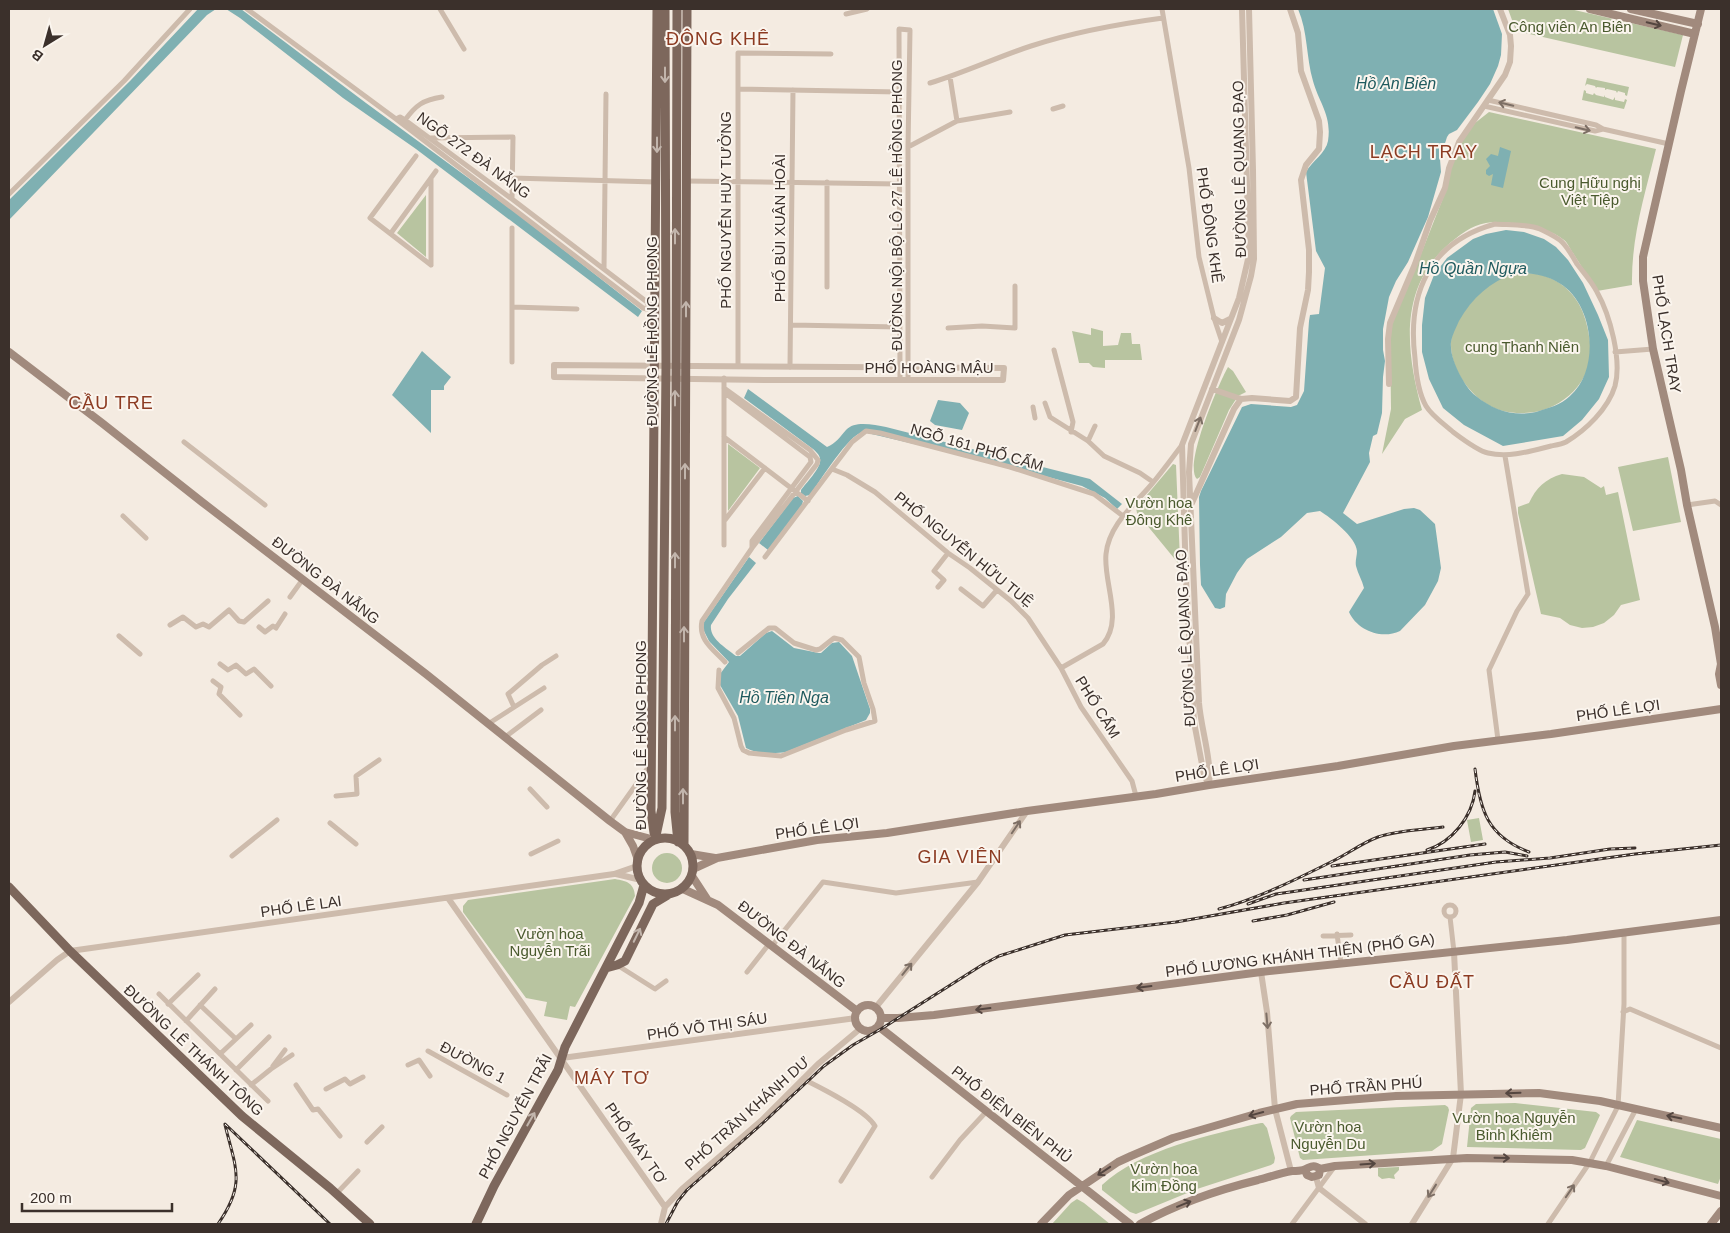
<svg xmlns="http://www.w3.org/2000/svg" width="1730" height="1233" font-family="Helvetica,sans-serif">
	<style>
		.green { fill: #b8c4a0 }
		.water { fill: #7fb0b2; fill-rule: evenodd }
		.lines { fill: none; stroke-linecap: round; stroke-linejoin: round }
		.minor { stroke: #cdbbac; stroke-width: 5 }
		.tertiary { stroke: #cdbbac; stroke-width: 6 }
		.secondary { stroke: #a18a7d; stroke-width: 8 }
		.primary { stroke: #7d675c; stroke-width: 9 }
		.rail-casing { stroke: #3b302b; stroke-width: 3 }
		.rail { stroke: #fbf5ee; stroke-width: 1; stroke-dasharray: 4; stroke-linecap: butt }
		.oneway { stroke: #544640 }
		.oneway2 { stroke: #c2b5ac }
		.oneway3 { stroke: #7d6f65 }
		.labels { text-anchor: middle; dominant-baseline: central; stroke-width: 4; stroke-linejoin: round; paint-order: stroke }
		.park-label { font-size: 15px; fill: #4a5a2e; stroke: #fbf5ee }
		.street-label { font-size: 15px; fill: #3b302b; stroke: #fbf5ee }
		.water-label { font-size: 16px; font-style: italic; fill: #1f5a5e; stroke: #fbf5ee }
		.quarter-label { font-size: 18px; letter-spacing: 1px; fill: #8c3b22; stroke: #fbf5ee }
	</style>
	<rect width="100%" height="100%" fill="#f4ebe1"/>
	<path class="green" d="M1508,9h62l113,26 -8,32 -159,-36z
		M1587,78l42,9 -2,9 -2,-1v-2l-7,-2 -1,2 -1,-2 -9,-2 -2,1v-2l-8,-1 -1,1 -1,-2 -8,-2 -2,2z
		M1584,90l2,1v2l7,2 1,-2 2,2 8,2v-2l1,2 8,3 2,-3v3l9,2 1,-3 2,1 -3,9 -42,-9z
		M1489,112l167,37c-11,45 -25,89 -24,136l-35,6c-8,-13 -16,-25 -24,-38 -3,-4 -5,-10 -9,-13 -14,-12 -36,-14 -53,-17 -25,-3 -37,1 -56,16 -57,44 -50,109 -33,171l-17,9 -23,35 9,-45 -1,-86 27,-59 30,-76 3,-19 11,-28 9,-14z
		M426,195v62l-29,-24z
		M1515,273c10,0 21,0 30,3 25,9 38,28 43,54 1,7 3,15 3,22 -2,36 -36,62 -70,61 -24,0 -41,-10 -55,-28 -9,-12 -16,-28 -15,-43 2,-21 25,-49 43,-60 6,-4 14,-7 21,-9z
		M1091,328l12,3v15l15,-1 3,-12h10l1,11h8l2,16h-37v8l-12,-1 -4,-4h-10l-7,-32 19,4z
		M1228,367l5,4 13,21 -8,4 -9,14 -29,67 -3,2c-14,-13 22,-96 31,-112z
		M728,444l32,24 -32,43z
		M1668,457l13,65 -48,9 -15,-64z
		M1173,464l3,1 4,95 -2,3 -41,-50 -1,-5z
		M1562,474l22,3 17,11 3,-2 2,9 12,-3 22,108 -19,5 -7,10 -10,8 -11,4 -11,1 -12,-3 -10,-7 -19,-4 -23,-101v-6l11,-4c7,-15 16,-24 33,-29z
		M1479,818l4,22 -12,2 -4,-22z
		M652 868a15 15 0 1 1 30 0a15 15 0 1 1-30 0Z
		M615,879c12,2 19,4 20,17l-60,111 -5,-1 -3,14 -23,-4 3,-14 -21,-4 -63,-86v-6l5,-6z
		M1515,1103l81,9 4,3 -15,33 -4,2 -114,-3 4,-39 5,-4z
		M1445,1105l3,2 1,3 -7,34 -10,7 -129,9 -3,-2 -10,-40 1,-2 5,-4z
		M1637,1120l84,19v37l-3,8 -98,-27z
		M1261,1123h2l4,5 8,30 -1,5 -3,2 -74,24 -61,25 -6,-2 -28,-22v-5c37,-35 110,-51 159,-62z
		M1399,1167v3l-5,5 1,4 -6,-1 -7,1 -4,-3v-8z
		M1077,1199l7,4 26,21h-58l19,-21z"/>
	<path class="water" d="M198,9h18l-9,6 -198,205v-20l121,-119z
		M226,9h15l125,94 153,112 123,96 -4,6 -222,-168 -73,-51 -103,-80z
		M1298,9h195l9,25 -1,21 -3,11 -8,18 -12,18 -21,28 -8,4 -2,3 -7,22 1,13 -13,45 -20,45 -12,19 -7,16 -6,32v21l2,11 -2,16 -1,36 -5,21 -4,2 -4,17 1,9 -27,51 14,11 47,-15 10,-1 6,2 15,14 6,44 -3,13 -13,24 -25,26c-19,9 -43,-1 -51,-19l15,-24c-2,-8 -6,-14 -8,-22 -1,-5 1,-10 1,-15 -1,-14 -26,-33 -37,-40l-13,2 -26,24 -34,22 -10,14 -11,21 -1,13 -5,2 -5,-1 -14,-23 -1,-20 -1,-68 2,-6 41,-84 9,-3 40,3 6,-2 7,-14 5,-70 1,-6 9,-1 6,-46 -9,-17 -10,-79c6,-11 20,-19 22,-31 4,-26 -9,-38 -15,-60 -7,-24 -5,-49 -15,-72z
		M1500,147l11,4 -8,37 -12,-3 2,-11 -4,2 -3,-2v-4l4,-4 -4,-7 5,-5 7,2z
		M1506,230l18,2 20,7 12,8 12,13 15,23 15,32 10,25 1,37 -10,22 -17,21 -19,16 -60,10 -39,-21 -21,-17 -14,-29 -7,-27v-27l3,-27 9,-23 13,-17 26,-19 13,-5zM1515,273c16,0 30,1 44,10 35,20 42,86 11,113 -9,9 -22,12 -34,16 -22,5 -43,-2 -60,-16 -7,-5 -12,-14 -16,-21 -5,-10 -10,-21 -9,-33 1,-7 5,-14 8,-21 13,-23 31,-39 56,-48z
		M422,351l29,26 -7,9v4h-13v43l-39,-38z
		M748,389l79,58c9,-4 13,-10 19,-17 9,-10 28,-5 40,-3l204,52 32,25 -5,5 -12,-11 -23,-12 -91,-24 -128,-30c-14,2 -43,49 -53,63l-5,1 -4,-3v-3c5,-7 21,-23 19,-31 0,-4 -5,-8 -7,-10l-69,-51z
		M938,400l22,3 9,10 -7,17 -27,-5 -5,-4z
		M798,496l5,5 -1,4 -34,45 -9,-7 34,-45z
		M749,557l7,6 -28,36 -17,26c-2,14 16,23 25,31h4l26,-23 6,-2 22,17 25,5h2l11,-10 7,-1 13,14 18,53v4l-4,7 -80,32c-11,2 -30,2 -40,-4l-8,-32 -18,-31v-11l9,-12 -20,-21 -6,-12 1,-7z"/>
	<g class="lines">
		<path class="minor" d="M247,9l149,110 4,-2 5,3 107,79 135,103 3,8 4,3
			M440,9l24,40
			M1162,9l27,159 10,89 15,61 8,24
			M846,14l21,-5
			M950,77l7,44
			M930,83c34,-10 67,-26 101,-37 43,-14 87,-22 132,-28
			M738,89l161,3
			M1488,100l108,25 7,4 66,15
			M1484,106l111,25 8,-2
			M1053,109l10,-3
			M396,119l247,189 7,2
			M405,120c11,-15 18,-20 37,-23
			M430,138l83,-1 -1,62
			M908,147l49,-26 53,-9
			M416,156l-46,62 61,47
			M512,178l144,4
			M686,181l213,3
			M827,182v105
			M9,194l115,-113 66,-72
			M1495,224c12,1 34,0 45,5 6,3 17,8 22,13 6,6 11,15 15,22 7,9 15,18 20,28 13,23 25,68 18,94 -7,23 -29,44 -49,56 -4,2 -10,3 -15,4 -20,5 -42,12 -63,7 -10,-2 -27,-15 -35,-21 -9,-8 -21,-16 -27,-26 -8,-14 -10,-32 -11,-48 -8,-64 14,-116 80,-134z
			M512,228v79l65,2
			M391,233l45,-62
			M431,265v-86
			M604,269l2,-175
			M791,325l108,2
			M948,328l34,-2 33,2v-42
			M1054,350l19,72 -2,10
			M1615,352l38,-3
			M512,362v-55
			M738,366v-313l93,1
			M790,367l3,-277
			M724,378v167
			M900,379l-1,-350 11,1 -2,117v233
			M724,388l86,62 8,10 -1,4 -65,84
			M725,393l85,64 1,5 -59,79v7l-50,73c-4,19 11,28 23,41
			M1045,403l5,14 38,24 16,15 36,17 13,9
			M1033,407l2,11
			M724,437l84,64
			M1088,441l7,-15
			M184,442l81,63
			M832,469l15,6 28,17 73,61 22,15 41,33 17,17 33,50 20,39 51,74 4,15
			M1687,505l28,-4 6,4
			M123,516l23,22
			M725,520l40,-52
			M765,557l87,-115 14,-11 14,2 130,34 84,27 29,22
			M938,587l6,-7 -10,-9 14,-18
			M961,589l22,17 14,-16
			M290,597l13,-18
			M170,625l13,-8 13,10 7,-3 6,3 20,-17 10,11 5,1 24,-21
			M259,627l6,5 8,-6 3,2 9,-14
			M119,636l21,18
			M220,664l8,6 8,-5 10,9 8,-5 17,17
			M1061,668l42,-24c21,-24 0,-62 3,-90 3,-29 27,-48 45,-69 11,-13 21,-27 31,-40
			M719,670l-1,18 16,30 7,28 2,4 6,3 32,3 65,-26 29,-9 -2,-12 -9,-26 -5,-26 -17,-17 -8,-2 -14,11 -4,1 -22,-7 -19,-15h-6l-31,25
			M213,681l8,6 -2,7 21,21
			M514,707l-6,-13 34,-29 14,-9
			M488,724l56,-36
			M504,738l37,-28
			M1498,740l-9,-70 28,-59 11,-17 -23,-138
			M530,789l17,18
			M336,796l21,-2 -1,-18 23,-16
			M610,821l40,-56
			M330,823l26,21
			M531,854l27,-13
			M232,856l45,-36
			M1444 911a6 6 0 1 1 12 0a6 6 0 1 1-12 0Z
			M1450,917l4,35
			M1337,934l4,30
			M1323,936l28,-1
			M772,946l51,-64 73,11 82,-11
			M617,965l38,24 11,-8
			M747,972l22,-28
			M159,994l109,107
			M168,1004l30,-29
			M200,1005l36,34
			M1623,1012l7,-3 91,39
			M186,1021l29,-32
			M428,1051l79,44
			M220,1054l31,-29
			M408,1065l11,-5 11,16
			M273,1066l12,-16
			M236,1070l33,-33
			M803,1079c18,9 63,31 72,47l-34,55
			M251,1085l20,-16 21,-14
			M296,1085l17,25 5,-1 22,27
			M326,1089l19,-10 5,5 13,-7
			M367,1142l15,-15
			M1606,1166l30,-57
			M932,1177l28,-37 26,-28
			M336,1194l22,-23
			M1292,1224l43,-58
			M1548,1224l42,-62 28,-56 6,-102v-71"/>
		<path class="tertiary" d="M1214,318l8,5 8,-4
			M554,365l450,3 -1,12h-237l-212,-3z
			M1389,384l-1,-45 2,-16 25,-59 15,-43 15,-33 4,-20 10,-26 46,-67 5,-13 1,-16 -1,-11 -10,-26
			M1212,389l29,10 11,-1 38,3 6,-4 4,-69 8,-38 1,-18v-22l-8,-70 5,-15 13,-16 1,-17 -1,-11 -18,-50 -3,-38 -8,-24
			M1192,503l42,-94 7,-10
			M1209,784c3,-23 -8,-56 -10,-81l-10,-231 2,-28 48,-124 12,-44 3,-17 -1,-89 -4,-161
			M1209,785l-5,-10 -10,-53 -8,-142 -4,-135 57,-147 10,-43 -7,-246
			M616,874l25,6
			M448,898l217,309
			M1261,972l6,40 8,97 16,62
			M9,1002l48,-42 13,-9 544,-77 23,-8
			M876,1007l102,-125 49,-71
			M562,1058l294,-40
			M1316,1177l3,11 46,36
			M661,1224l4,-17 17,-18 80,-69 56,-56 43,-36
			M1412,1224l41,-66 8,-64 -7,-142"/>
		<path class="secondary" d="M1590,9l105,25
			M1631,9l67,15
			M1701,9l-20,82 -38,166v24l10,68 28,121 6,35 28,122 6,37 -2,10 2,11
			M9,352l93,71 100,79 224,172 184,147 15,11 30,8
			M625,832l8,14 5,14
			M691,854l24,4
			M693,869l24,-11 100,-18 70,-7 140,-22 129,-17 53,-9 129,-19 116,-20 97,-12 170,-25
			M692,876l15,23
			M683,889l35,16 139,106
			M855 1018a13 13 0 1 1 26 0a13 13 0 1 1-26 0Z
			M881,1018h17l36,-3 327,-43 306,-32 154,-20
			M878,1026l252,198
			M1320,1169l15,-3 132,-8 105,2 34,6 115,30
			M1305,1170l2,5 5,2 7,-2 1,-6
			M1041,1224l28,-29 49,-33 13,-6 42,-18 31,-9 55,-16 38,-9 99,-8 143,-3 61,8 121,27
			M1140,1224c37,-20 77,-34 118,-44 11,-3 23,-7 34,-9 4,0 8,0 11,-1 7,-2 10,-7 17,-1
			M1711,1224l10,-13"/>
		<path class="primary" d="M677,9l-2,803 3,30
			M654,833l-3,-22 6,-802
			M637 866a28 28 0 1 1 56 0a28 28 0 1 1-56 0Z
			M655,840l7,-32 4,-442 -1,-357
			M684,845l3,-836
			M9,887l61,64 172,165 88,72 40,36
			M606,968l11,-3 8,-4 28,-57 15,-9
			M476,1224l18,-38 64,-116 7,-23 74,-144 5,-18"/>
		<g class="rail-casing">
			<path id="rail" d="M1475,769c5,41 12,67 54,83
				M1427,850c25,-8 45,-33 48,-59
				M1332,866l153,-22
				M1304,880l166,-25 35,-3 22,4
				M1248,904l28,-10 14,-2 206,-30 54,-4 60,-9 25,-1
				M1219,909c40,-11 78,-30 114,-48 16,-8 29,-18 45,-24 20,-7 44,-7 65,-10
				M1253,921l34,-6 47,-13
				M225,1124l105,100
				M218,1224c28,-40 18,-55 7,-99
				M666,1224l12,-23 9,-11 77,-68 60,-56 29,-21 28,-16 101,-64 17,-9 66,-21 111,-13 108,-19 351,-49 86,-9"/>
		</g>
		<use href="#rail" class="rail"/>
	</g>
	<defs><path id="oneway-shaft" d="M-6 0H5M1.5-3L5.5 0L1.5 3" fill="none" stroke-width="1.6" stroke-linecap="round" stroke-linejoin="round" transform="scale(1.25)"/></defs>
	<g class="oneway">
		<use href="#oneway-shaft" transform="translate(1654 24) rotate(13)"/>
		<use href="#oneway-shaft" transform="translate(1144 987) rotate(173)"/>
		<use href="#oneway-shaft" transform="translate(983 1009) rotate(173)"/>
		<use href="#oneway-shaft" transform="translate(1513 1093) rotate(178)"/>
		<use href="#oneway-shaft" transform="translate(1256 1114) rotate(165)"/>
		<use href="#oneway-shaft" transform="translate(1674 1117) rotate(-168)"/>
		<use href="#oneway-shaft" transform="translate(1502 1158) rotate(1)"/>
		<use href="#oneway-shaft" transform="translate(1368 1164) rotate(-4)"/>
		<use href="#oneway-shaft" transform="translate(1104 1171) rotate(146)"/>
		<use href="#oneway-shaft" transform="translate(1662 1181) rotate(15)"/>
		<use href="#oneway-shaft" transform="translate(1184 1204) rotate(-22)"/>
	</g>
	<g class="oneway2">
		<use href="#oneway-shaft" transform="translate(665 75) rotate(90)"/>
		<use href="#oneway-shaft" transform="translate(657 145) rotate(90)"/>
		<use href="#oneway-shaft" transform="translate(675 236) rotate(-90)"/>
		<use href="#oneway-shaft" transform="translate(686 309) rotate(-90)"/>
		<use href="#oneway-shaft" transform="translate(675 398) rotate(-90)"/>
		<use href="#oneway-shaft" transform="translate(685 471) rotate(-90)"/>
		<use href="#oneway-shaft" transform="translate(675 560) rotate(-90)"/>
		<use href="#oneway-shaft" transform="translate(684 634) rotate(-90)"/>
		<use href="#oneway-shaft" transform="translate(675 723) rotate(-90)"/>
		<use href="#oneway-shaft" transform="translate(683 796) rotate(-90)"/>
		<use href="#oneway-shaft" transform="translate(637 935) rotate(-64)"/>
		<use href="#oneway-shaft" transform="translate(531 1119) rotate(-60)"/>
	</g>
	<g class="oneway3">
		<use href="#oneway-shaft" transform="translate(1506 104) rotate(-167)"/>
		<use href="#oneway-shaft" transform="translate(1583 129) rotate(13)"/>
		<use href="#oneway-shaft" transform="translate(1198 424) rotate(-69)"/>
		<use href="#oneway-shaft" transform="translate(1016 827) rotate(-56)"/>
		<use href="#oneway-shaft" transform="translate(907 969) rotate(-51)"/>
		<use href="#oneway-shaft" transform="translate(1267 1021) rotate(85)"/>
		<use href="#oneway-shaft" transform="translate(1432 1191) rotate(122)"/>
		<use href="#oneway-shaft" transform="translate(1570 1191) rotate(-56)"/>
	</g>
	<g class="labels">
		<g class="park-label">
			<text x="1570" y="26">Công viên An Biên</text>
			<text x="1590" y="182">Cung Hữu nghị<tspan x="1590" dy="17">Việt Tiệp</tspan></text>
			<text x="1522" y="346">cung Thanh Niên</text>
			<text x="1159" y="502">Vườn hoa<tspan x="1159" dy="17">Đông Khê</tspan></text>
			<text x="550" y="933">Vườn hoa<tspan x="550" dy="17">Nguyễn Trãi</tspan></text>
			<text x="1514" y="1117">Vườn hoa Nguyễn<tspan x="1514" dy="17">Bỉnh Khiêm</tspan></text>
			<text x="1328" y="1126">Vườn hoa<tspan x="1328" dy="17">Nguyễn Du</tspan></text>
			<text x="1164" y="1168">Vườn hoa<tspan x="1164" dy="17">Kim Đồng</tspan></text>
		</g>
		<g class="street-label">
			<text transform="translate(474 155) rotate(36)">NGÕ 272 ĐÀ NẴNG</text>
			<text transform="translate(1239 169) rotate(-91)">ĐƯỜNG LÊ QUANG ĐẠO</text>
			<text transform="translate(896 205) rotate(-90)">ĐƯỜNG NỘI BỘ LÔ 27 LÊ HỒNG PHONG</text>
			<text transform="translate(725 210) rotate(-90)">PHỐ NGUYỄN HUY TƯỞNG</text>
			<text transform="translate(1210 225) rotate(82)">PHỐ ĐÔNG KHÊ</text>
			<text transform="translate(779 228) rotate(-90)">PHỐ BÙI XUÂN HOÀI</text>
			<text transform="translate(651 331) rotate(-90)">ĐƯỜNG LÊ HỒNG PHONG</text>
			<text transform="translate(1667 334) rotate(81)">PHỐ LẠCH TRAY</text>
			<text x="929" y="367">PHỐ HOÀNG MẬU</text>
			<text transform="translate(977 447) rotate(16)">NGÕ 161 PHỐ CẤM</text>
			<text transform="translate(964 549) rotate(39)">PHỐ NGUYỄN HỮU TUỆ</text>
			<text transform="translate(326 580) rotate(38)">ĐƯỜNG ĐÀ NẴNG</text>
			<text transform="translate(1185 638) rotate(-93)">ĐƯỜNG LÊ QUANG ĐẠO</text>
			<text transform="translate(1098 707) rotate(58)">PHỐ CẤM</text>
			<text transform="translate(1618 710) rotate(-8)">PHỐ LÊ LỢI</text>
			<text transform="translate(640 735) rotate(-90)">ĐƯỜNG LÊ HỒNG PHONG</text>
			<text transform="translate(1217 770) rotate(-9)">PHỐ LÊ LỢI</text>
			<text transform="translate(817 828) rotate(-8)">PHỐ LÊ LỢI</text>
			<text transform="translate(301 906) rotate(-8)">PHỐ LÊ LAI</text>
			<text transform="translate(792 944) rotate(38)">ĐƯỜNG ĐÀ NẴNG</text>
			<text transform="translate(1300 955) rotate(-7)">PHỐ LƯƠNG KHÁNH THIỆN (PHỐ GA)</text>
			<text transform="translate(707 1026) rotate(-8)">PHỐ VÕ THỊ SÁU</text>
			<text transform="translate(194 1050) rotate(43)">ĐƯỜNG LÊ THÁNH TÔNG</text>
			<text transform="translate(473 1062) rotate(28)">ĐƯỜNG 1</text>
			<text transform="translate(1366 1086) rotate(-4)">PHỐ TRẦN PHÚ</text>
			<text transform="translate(747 1113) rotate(-42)">PHỐ TRẦN KHÁNH DƯ</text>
			<text transform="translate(1012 1114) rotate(38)">PHỐ ĐIỆN BIÊN PHỦ</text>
			<text transform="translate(515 1116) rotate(-62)">PHỐ NGUYỄN TRÃI</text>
			<text transform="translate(636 1143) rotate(55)">PHỐ MÁY TƠ</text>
		</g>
		<g class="water-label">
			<text x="1396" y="83">Hồ An Biên</text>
			<text x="1473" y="268">Hồ Quần Ngựa</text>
			<text x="784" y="697">Hồ Tiên Nga</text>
		</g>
		<g class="quarter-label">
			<text x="718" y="39">ĐÔNG KHÊ</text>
			<text x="1424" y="152">LẠCH TRAY</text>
			<text x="111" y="403">CẦU TRE</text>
			<text x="960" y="857">GIA VIÊN</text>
			<text x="1432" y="982">CẦU ĐẤT</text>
			<text x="612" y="1078">MÁY TƠ</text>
		</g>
	</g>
	<rect width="1730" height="1233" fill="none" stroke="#3b302b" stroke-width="20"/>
	<g transform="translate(45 45) rotate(217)" stroke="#fbf5ee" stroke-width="4" paint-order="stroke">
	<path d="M0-4L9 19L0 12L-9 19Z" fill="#3b302b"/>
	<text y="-8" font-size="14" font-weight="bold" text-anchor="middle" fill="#3b302b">B</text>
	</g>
	<path d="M22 1203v8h150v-8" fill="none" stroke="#3b302b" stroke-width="2.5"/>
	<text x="30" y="1203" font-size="15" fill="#3b302b" stroke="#fbf5ee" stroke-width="4" paint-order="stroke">200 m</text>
</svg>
